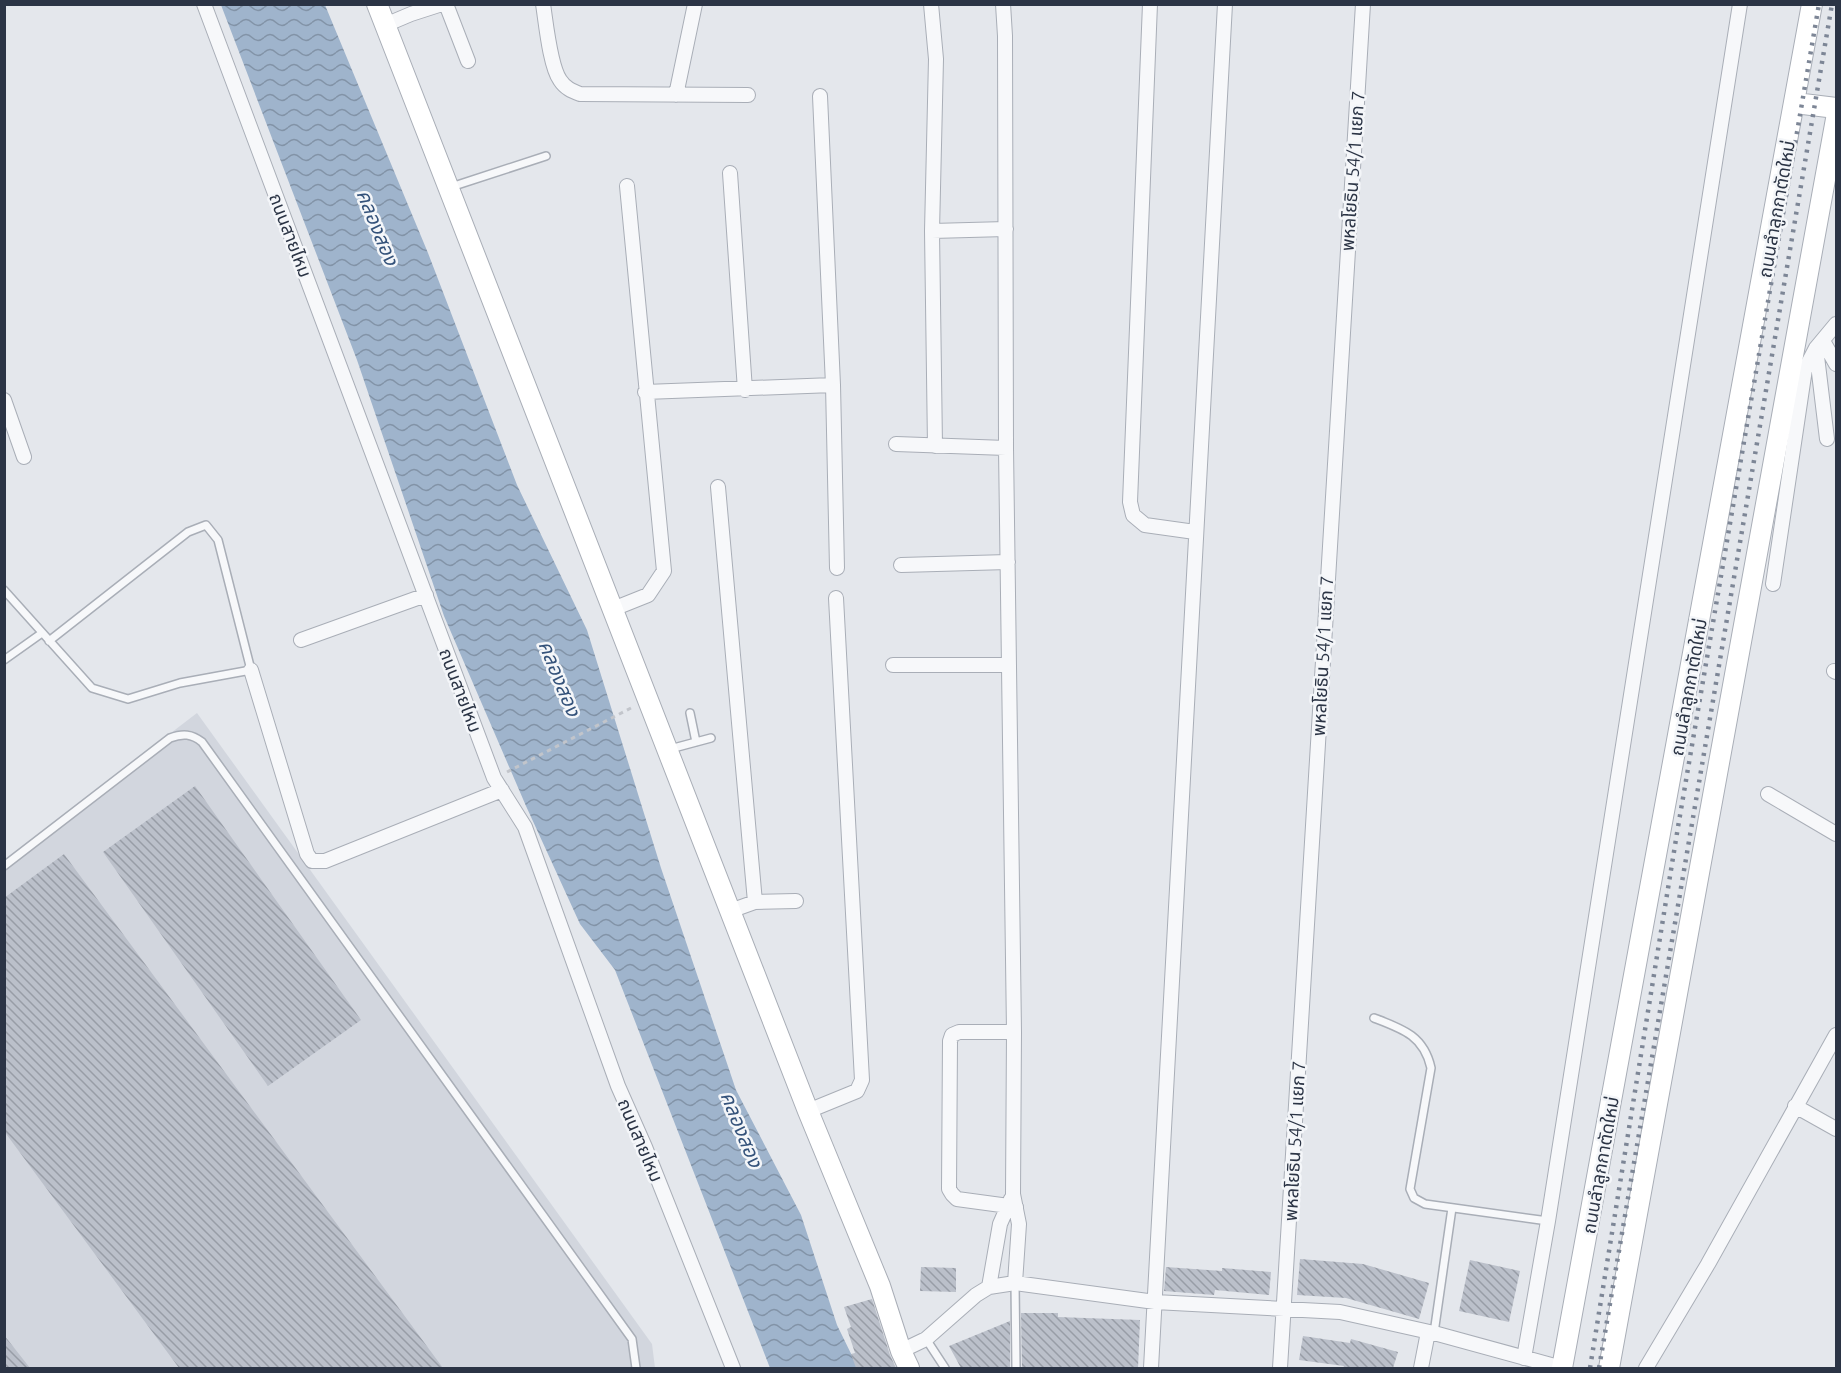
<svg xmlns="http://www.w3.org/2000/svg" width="1841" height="1373" font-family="Ubuntu,'Noto Sans Thai',sans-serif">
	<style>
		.built { fill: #d2d6de }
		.water { fill: url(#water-waves) }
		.building { fill: url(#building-back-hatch) }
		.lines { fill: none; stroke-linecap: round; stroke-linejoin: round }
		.lane-casing { stroke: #a9aeb7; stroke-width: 10 }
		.street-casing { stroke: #a9aeb7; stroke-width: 16 }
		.secondary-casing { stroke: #a9aeb7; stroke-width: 22 }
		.path { stroke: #c2c5cb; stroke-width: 3; stroke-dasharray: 4.5 4.5; stroke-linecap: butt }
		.lane { stroke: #f7f8fa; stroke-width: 7 }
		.street { stroke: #f7f8fa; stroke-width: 14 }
		.secondary { stroke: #fff; stroke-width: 20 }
		.rail { stroke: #7d8696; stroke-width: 4.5; stroke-dasharray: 3 6; stroke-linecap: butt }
		.labels { text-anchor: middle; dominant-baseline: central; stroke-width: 5; stroke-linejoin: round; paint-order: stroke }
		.street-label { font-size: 18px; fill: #2b3445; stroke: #f4f6f9 }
		.water-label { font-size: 20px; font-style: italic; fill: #34527a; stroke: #f4f6f9 }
	</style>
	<defs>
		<pattern id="water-waves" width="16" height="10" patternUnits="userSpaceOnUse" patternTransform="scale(1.5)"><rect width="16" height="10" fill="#9fb4cc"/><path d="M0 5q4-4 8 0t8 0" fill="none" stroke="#8293a7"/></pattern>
		<pattern id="building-back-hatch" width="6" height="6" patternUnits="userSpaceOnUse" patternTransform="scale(1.5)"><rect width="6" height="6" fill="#bbc0ca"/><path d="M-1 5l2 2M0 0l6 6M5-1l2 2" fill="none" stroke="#989da6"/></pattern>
	</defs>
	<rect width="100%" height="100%" fill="#e4e7ec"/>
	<path class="built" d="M197,713l455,631 3,24h-650v-508z"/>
	<path class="water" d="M221,5h104l103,248 89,232 70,145 74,238 75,222 65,125 36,110 21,43h-88l-155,-398 -35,-46 -54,-118 -82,-190 -87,-256z"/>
	<path class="building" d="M195,786l166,234 -93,66 -165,-234z
		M64,854l379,514h-264l-175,-237v-233z
		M1300,1259l63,5 66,19 -10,36 -73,-21 -49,-3z
		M1470,1260l50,11 -11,51 -50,-11z
		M921,1267l35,1v24l-36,-1z
		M1166,1267l56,4v-3l49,4 -2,23 -54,-5 -1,5 -50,-4z
		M872,1299l18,56 6,13h-40l-5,-14 4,-1 -8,-24 4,-2 -7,-20z
		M1021,1313h37v4l82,3 -2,48h-116z
		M1010,1321v47h-49l-12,-22z
		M4,1335l26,33h-26z
		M1303,1336l47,7 1,-4 47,13 -5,16h-50l1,-2 -45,-6z"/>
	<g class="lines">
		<g class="lane-casing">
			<path id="lane" d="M451,187l95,-31
				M4,590l88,98 36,11 52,-16 71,-13 -33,-130 -12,-15 -18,7 -139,109
				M4,660l38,-27
				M690,713l6,29
				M670,749l41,-11
				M4,866l166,-128c13,-5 22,-4 32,4l430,597 4,29
				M1374,1018c29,11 50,18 57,50l-21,121 4,9 11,6 123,17
				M1015,1283l1,85
				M1434,1333l18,-125
				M926,1339l19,29"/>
		</g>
		<g class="street-casing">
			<path id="street" d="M204,4l290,774 31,49 93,259 27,61 88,221
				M446,4l22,57
				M543,4c3,19 7,62 17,76 5,8 12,11 20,14l168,1
				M931,4l5,55 -4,172 3,215
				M1003,4l2,32 1,412 8,584 -1,162 6,30 -4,59
				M1150,4l-20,498 3,13 12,10 50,7
				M385,25l26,-11 31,-10
				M676,95l19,-91
				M820,96l13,289 4,183
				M730,173l15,217
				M932,231l74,-2
				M1823,341l13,23
				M1816,348l11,91
				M645,392l188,-7
				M4,400l20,57
				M896,444l110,4
				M718,487l37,415
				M901,565l107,-3
				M1773,584l32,-215 11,-21 20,-24
				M613,609l35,-14 16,-24 -37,-385
				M301,640l125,-45
				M893,665h116
				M251,670l56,184 5,7h13l177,-71
				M1834,671l2,1
				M1768,794l68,40
				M730,911l25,-9 41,-1
				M1014,1032h-55l-7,3 -2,6 -1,148 3,5 5,5 59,8
				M1795,1106l41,23
				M808,1111l49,-20 5,-11 -26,-482
				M989,1287l11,-63 11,-25
				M901,1351l25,-12 50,-44 13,-8 26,-4 140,19 185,10 94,21 128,35
				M1524,1358l24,-137 192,-1217
				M1151,1368l74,-1364
				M1280,1368l83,-1364
				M1421,1368l7,-36
				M1646,1368l62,-104 128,-229"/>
		</g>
		<g class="secondary-casing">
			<path id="secondary" d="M377,4l431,1107 72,175 21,65 8,17
				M1795,103l41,5
				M1562,1368l250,-1364
				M1609,1368l227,-1249"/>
		</g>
		<path class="path" d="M507,772l124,-64"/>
		<use href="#lane" class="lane"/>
		<use href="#street" class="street"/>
		<use href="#secondary" class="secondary"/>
		<path class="rail" d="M1590,1368l88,-541 141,-823
			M1599,1368l233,-1364"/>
	</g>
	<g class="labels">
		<g class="street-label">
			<text transform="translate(1352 171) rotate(-86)">พหลโยธิน 54/1 แยก 7</text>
			<text transform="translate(1776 209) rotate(-80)">ถนนลำลูกกาตัดใหม่</text>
			<text transform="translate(291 235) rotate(69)">ถนนสายไหม</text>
			<text transform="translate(1322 656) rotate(-87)">พหลโยธิน 54/1 แยก 7</text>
			<text transform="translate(1688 687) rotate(-80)">ถนนลำลูกกาตัดใหม่</text>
			<text transform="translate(461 690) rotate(69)">ถนนสายไหม</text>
			<text transform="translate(641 1140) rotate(67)">ถนนสายไหม</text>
			<text transform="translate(1294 1141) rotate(-87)">พหลโยธิน 54/1 แยก 7</text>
			<text transform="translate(1600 1165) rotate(-80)">ถนนลำลูกกาตัดใหม่</text>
		</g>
		<g class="water-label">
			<text transform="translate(378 227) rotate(68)">คลองสอง</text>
			<text transform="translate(560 678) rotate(68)">คลองสอง</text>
			<text transform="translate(742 1129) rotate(68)">คลองสอง</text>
		</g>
	</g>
	<rect width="1841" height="1373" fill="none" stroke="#2b3445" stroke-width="12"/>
</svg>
